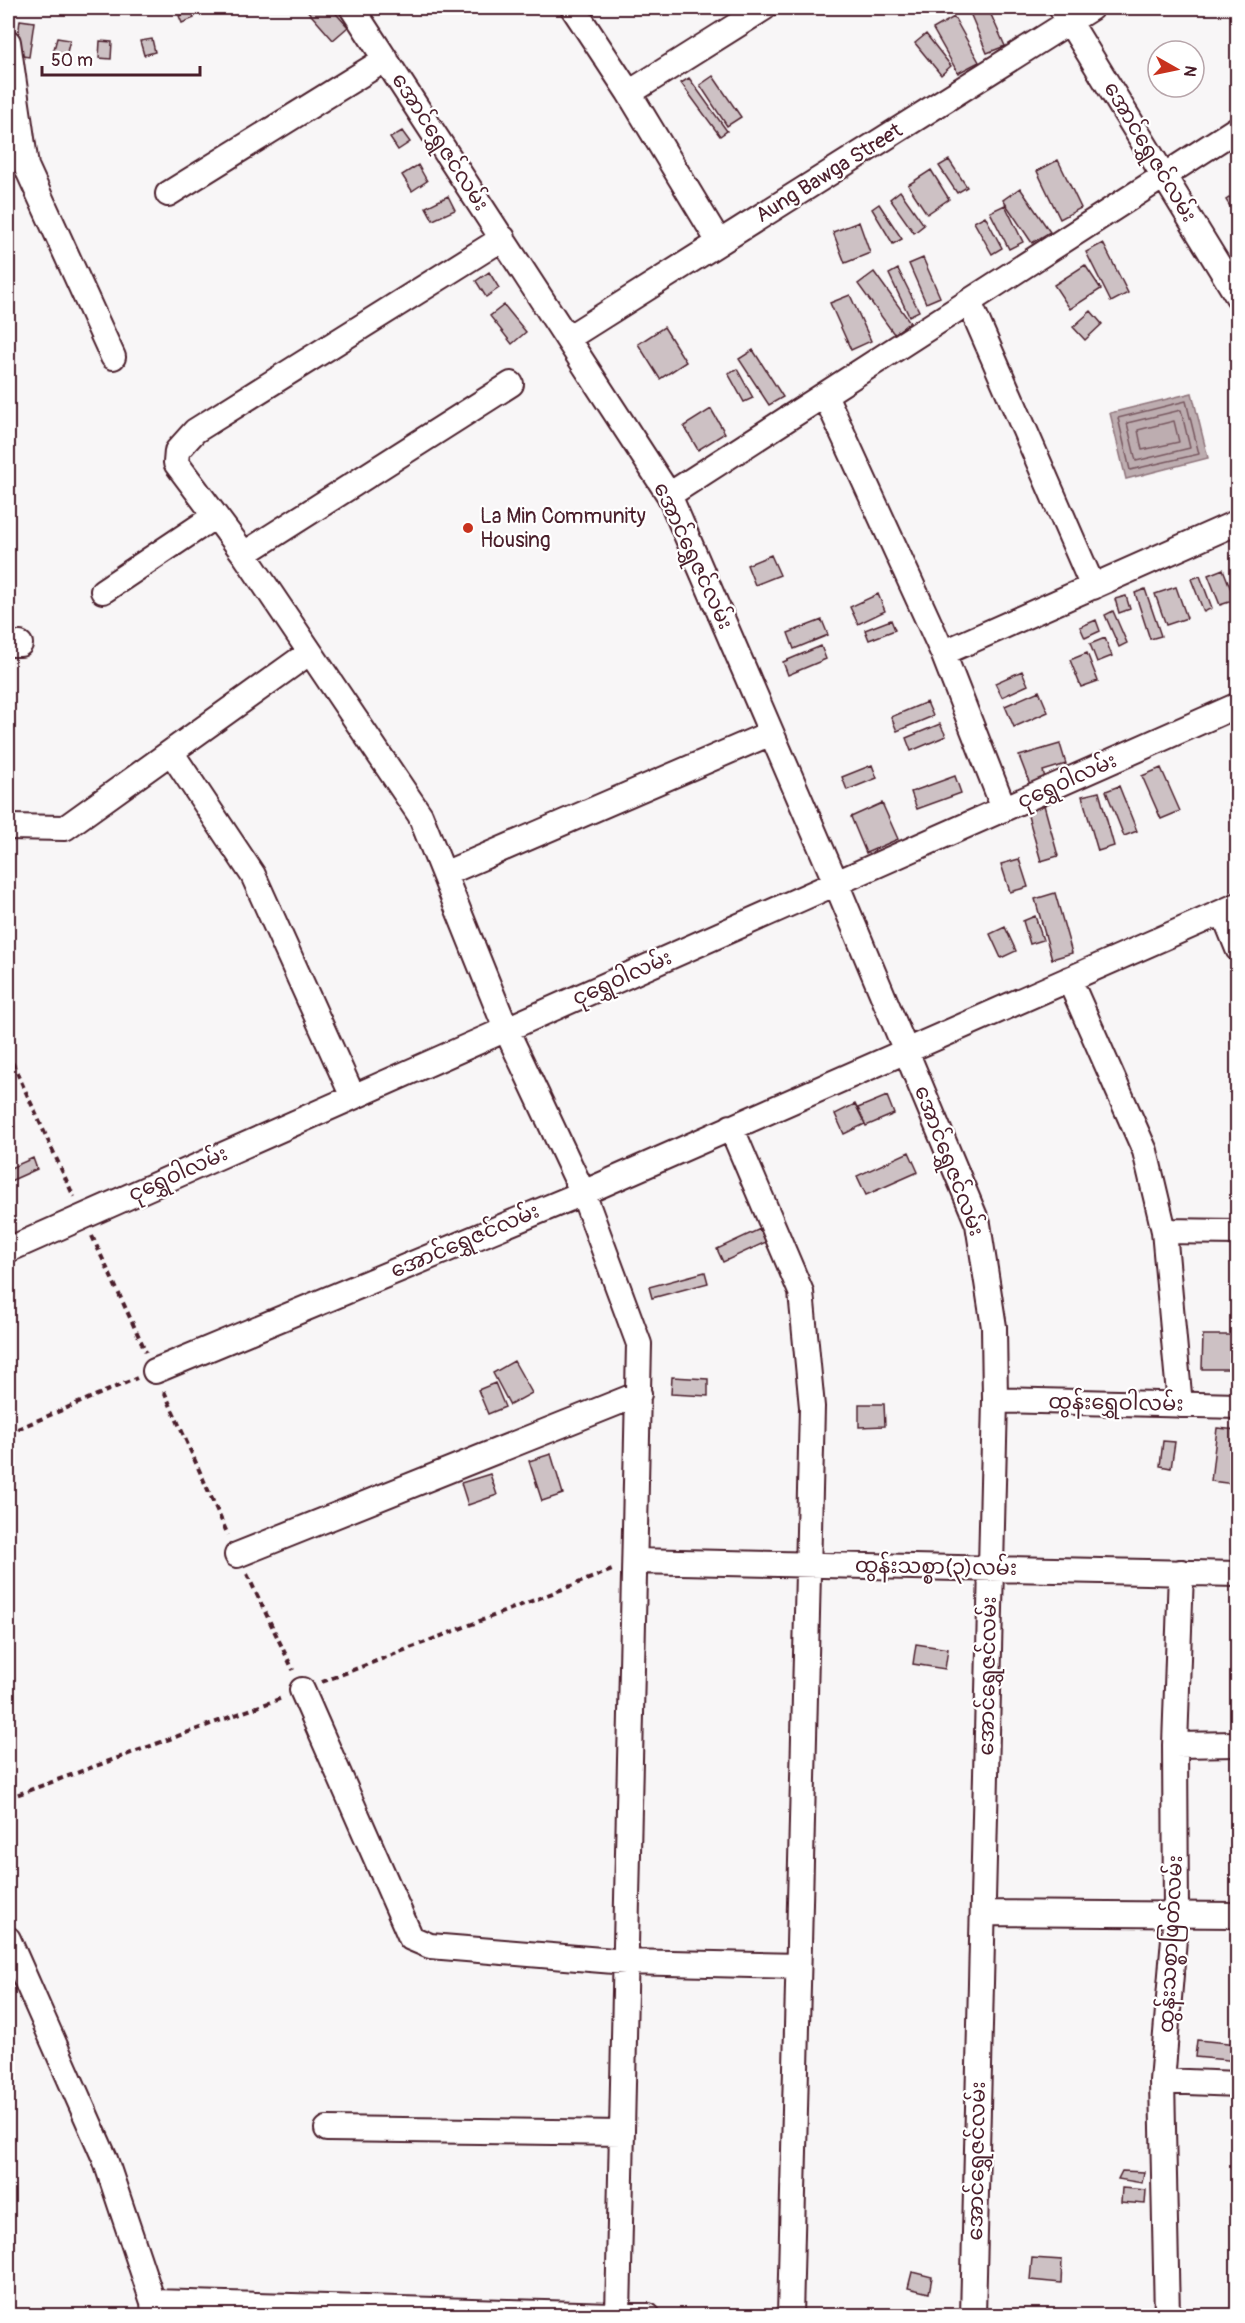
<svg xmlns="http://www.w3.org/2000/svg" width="1245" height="2323" font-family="Pangolin,'Noto Sans Myanmar',sans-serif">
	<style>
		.water { fill: #bdadb0; stroke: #8f747b; stroke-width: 1.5 }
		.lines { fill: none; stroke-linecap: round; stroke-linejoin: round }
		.shore { stroke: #785860; stroke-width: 1.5 }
		.building { fill: #cdc1c4; stroke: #4a1f2b; stroke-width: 1.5 }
		.minor-casing { stroke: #4a1f2b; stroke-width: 28 }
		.path { stroke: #4a1f2b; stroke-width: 4; stroke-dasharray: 6 4.5; stroke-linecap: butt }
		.minor { stroke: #fff; stroke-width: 24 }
		.poi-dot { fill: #c8321e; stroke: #fff; stroke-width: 2 }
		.labels { text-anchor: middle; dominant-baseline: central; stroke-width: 4.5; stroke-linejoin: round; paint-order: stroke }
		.street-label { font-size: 21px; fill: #4a1f2b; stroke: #fff }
		.poi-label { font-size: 21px; fill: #4a1f2b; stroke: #fff; text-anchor: start }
	</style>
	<rect width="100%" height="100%" fill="#f8f6f7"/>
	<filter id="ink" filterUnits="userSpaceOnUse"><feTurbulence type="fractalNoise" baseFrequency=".0167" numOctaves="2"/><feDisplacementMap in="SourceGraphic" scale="12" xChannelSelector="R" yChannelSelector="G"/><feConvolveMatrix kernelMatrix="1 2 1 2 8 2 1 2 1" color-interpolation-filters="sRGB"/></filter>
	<g filter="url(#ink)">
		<path class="water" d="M1192,393l16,65 -82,21 -16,-66z"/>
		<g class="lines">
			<path class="shore" d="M1186,401l13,53 -69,16 -12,-52z
				M1181,410l9,38 -54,13 -9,-38z
				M1174,421l5,21 -37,8 -4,-20z"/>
		</g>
		<path class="building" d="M305,8h26l17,19 -15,13z
			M983,8h5l17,38 -18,7 -17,-40z
			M191,11l3,7 -12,5 -3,-7z
			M954,17l25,45 -21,11 -25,-44z
			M20,20l14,2 -5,35 -13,-2z
			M926,34l25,32 -10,9 -26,-32z
			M57,38l13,2 -4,16 -13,-3z
			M152,39l3,13 -11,3 -4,-14z
			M100,41l12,1 -1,17 -12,-1z
			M713,76l28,41 -14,9 -27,-41z
			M689,78l38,53 -7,5 -39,-53z
			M402,131l8,11 -12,8 -8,-12z
			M949,160l18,27 -10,6 -18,-27z
			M1058,160l23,48 -21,11 -23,-48z
			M418,165l9,16 -15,10 -10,-16z
			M931,170l18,29 -22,15 -19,-29z
			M1020,188l30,44 -18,11 -29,-43z
			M900,191l24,34 -10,8 -24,-34z
			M1238,192v16l-5,3 -7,-11z
			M448,196l7,14 -22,10 -7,-13z
			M879,204l23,35 -9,5 -21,-35z
			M1005,205l18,37 -14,7 -19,-37z
			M985,216l17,32 -10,6 -18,-32z
			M859,222l11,31 -25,10 -12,-31z
			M1103,243l25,50 -17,9 -25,-50z
			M923,258l17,39 -14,6 -17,-39z
			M1085,265l16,24 -31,20 -16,-24z
			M898,269l21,42 -10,5 -20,-42z
			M489,272l10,16 -13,9 -10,-16z
			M874,272l36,50 -16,12 -36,-50z
			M850,295l21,46 -20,9 -21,-47z
			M504,305l22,27 -14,12 -22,-28z
			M1091,311l11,13 -17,16 -12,-13z
			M664,327l22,35 -26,17 -22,-35z
			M753,350l30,47 -14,8 -30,-46z
			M737,369l16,29 -9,4 -16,-29z
			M711,409l14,24 -27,17 -14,-24z
			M771,555l9,20 -25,10 -8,-20z
			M1223,569l12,31 -15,5 -12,-30z
			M1200,576l12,32 -8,4 -13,-33z
			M1176,587l11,31 -21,7 -11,-31z
			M1145,589l16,47 -11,3 -15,-46z
			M878,594l7,17 -27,13 -8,-17z
			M1126,596l4,13 -11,4 -4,-14z
			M1113,611l14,32 -8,4 -14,-32z
			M822,620l6,15 -34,14 -6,-16z
			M891,620l4,10 -26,10 -4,-10z
			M1096,620l4,11 -15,7 -5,-11z
			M1105,638l7,18 -15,6 -7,-18z
			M821,646l5,13 -38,16 -5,-13z
			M1087,653l11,28 -17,6 -11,-27z
			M1022,671l6,14 -26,12 -7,-14z
			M1039,691l9,21 -34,15 -9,-21z
			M927,702l6,14 -36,15 -6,-14z
			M940,724l6,12 -35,15 -5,-13z
			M1060,744l6,20 -23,7 3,10 -15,6 -12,-31z
			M872,765l5,13 -30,12 -5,-13z
			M1161,768l19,43 -19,8 -19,-43z
			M955,776l6,17 -44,16 -6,-17z
			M1119,786l18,45 -13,5 -18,-45z
			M1099,792l15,54 -16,5 -16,-55z
			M882,803l16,36 -32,14 -15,-36z
			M1044,805l14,51 -17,5 -15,-52z
			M1019,859l9,28 -18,5 -9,-28z
			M1055,893l17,60 -20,6 -17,-60z
			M1035,916l8,24 -13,4 -7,-23z
			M1005,927l11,24 -15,7 -11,-24z
			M887,1096l7,18 -28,12 -8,-18z
			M855,1104l10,20 -21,10 -9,-20z
			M909,1152l9,20 -52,23 -9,-19z
			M33,1158l4,11 -29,13v-13z
			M760,1229l6,13 -43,20 -6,-13z
			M705,1272l3,11 -56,15 -3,-11z
			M1203,1335h31v34h-32z
			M514,1361l18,32 -22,12 -17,-32z
			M672,1377l36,2v17l-37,-2z
			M495,1383l10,24 -17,7 -10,-24z
			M859,1404h25l1,22 -26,1z
			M1217,1428l21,2 -4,54 -23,-3z
			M1163,1441l12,1 -4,26 -11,-2z
			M551,1454l12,40 -21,7 -13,-40z
			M490,1474l7,21 -29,10 -7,-22z
			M916,1644l32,5 -3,20 -32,-5z
			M1197,2040l41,4v17l-43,-4z
			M1122,2171l22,1 -2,11 -24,-4z
			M1122,2188l24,2 -1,14 -24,-2z
			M1032,2258l30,2 -1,23 -31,-3z
			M912,2272l20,5 -3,16 -21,-5z"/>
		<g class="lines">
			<g class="minor-casing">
				<path id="minor" d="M352,8l317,487 167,388 142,341 16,103 1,73 -22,916
					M573,8l56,85 90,149
					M1061,8l177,289
					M8,42l18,124 87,191
					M629,93l135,-85
					M168,194l218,-135
					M503,238l-308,193 -18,20 -1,12 68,91 176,261 86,214 77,164 56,151 -21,971
					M969,302l124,285
					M568,338l523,-330
					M825,395l118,258 61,156
					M669,495l569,-367
					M244,554l267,-170
					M103,591l112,-75
					M8,644h12
					M943,653l295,-131
					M171,752l82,123 100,222
					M8,827l57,1 245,-176
					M444,874l327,-141
					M1223,912l15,37
					M1069,979l76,172 19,80 16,174
					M731,1127l70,165 11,115 -22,909
					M1164,1231l74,1
					M8,1250l1230,-545
					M155,1371l428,-178 655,-288
					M995,1400l243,6
					M237,1555l402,-161
					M635,1561l603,13
					M302,1690l109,248 19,8 196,16 172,4
					M1175,1745l63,-1
					M983,1913l255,2
					M8,1939l97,220 48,143 1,14
					M1162,2081l76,3
					M327,2129l295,4
					M153,2302l495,14
					M1167,2316l-5,-235 14,-166 -1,-170 6,-173"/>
			</g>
			<path class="path" d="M8,1053l66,144
				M92,1236l54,116
				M164,1391l64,144
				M8,1433l129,-55
				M247,1574l46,96
				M322,1682l290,-112
				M8,1798l274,-100"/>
			<use href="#minor" class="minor"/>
		</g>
	</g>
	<circle class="poi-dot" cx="468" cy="528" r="6"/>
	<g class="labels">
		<g class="street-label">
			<text transform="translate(440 142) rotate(57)">အောင်ရွှေဇင်လမ်း</text>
			<text transform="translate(1150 152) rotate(59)">အောင်ရွှေဇင်လမ်း</text>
			<text transform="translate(829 173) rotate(-32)">Aung Bawga Street</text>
			<text transform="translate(693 556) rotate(65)">အောင်ရွှေဇင်လမ်း</text>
			<text transform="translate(1067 781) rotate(-24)">ငုရွှေဝါလမ်း</text>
			<text transform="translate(622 978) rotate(-24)">ငုရွှေဝါလမ်း</text>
			<text transform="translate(949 1161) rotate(69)">အောင်ရွှေဇင်လမ်း</text>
			<text transform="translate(178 1174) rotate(-24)">ငုရွှေဝါလမ်း</text>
			<text transform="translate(465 1241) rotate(-23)">အောင်ရွှေဇင်လမ်း</text>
			<text transform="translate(1116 1403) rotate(1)">ထွန်းရွှေဝါလမ်း</text>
			<text transform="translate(936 1567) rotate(1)">ထွန်းသစ္စာ(၃)လမ်း</text>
			<text transform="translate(988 1676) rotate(-89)">အောင်ရွှေဇင်လမ်း</text>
			<text transform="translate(1171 1944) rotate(-87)">ထွန်းသစ္စာဖြတ်လမ်း</text>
			<text transform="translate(977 2161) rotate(-89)">အောင်ရွှေဇင်လမ်း</text>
		</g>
		<g class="poi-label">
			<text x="480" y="516">La Min Community<tspan x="480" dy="24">Housing</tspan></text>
		</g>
	</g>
	<rect width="1245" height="2323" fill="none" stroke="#fff" stroke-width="30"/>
	<rect x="15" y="15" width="1215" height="2293" fill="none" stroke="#4a1f2b" stroke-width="2" filter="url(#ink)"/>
	<g transform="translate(1176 69) rotate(99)"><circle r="28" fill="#ffffff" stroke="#b7a5aa" stroke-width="1.5"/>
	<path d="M0-4.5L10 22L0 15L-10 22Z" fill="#c8321e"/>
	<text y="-9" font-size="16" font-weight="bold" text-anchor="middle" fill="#4a1f2b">N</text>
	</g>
	<path d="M42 66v9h158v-9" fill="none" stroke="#4a1f2b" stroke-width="3"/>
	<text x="51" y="66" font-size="18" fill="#4a1f2b" stroke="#ffffff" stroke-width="4.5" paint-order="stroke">50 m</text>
</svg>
